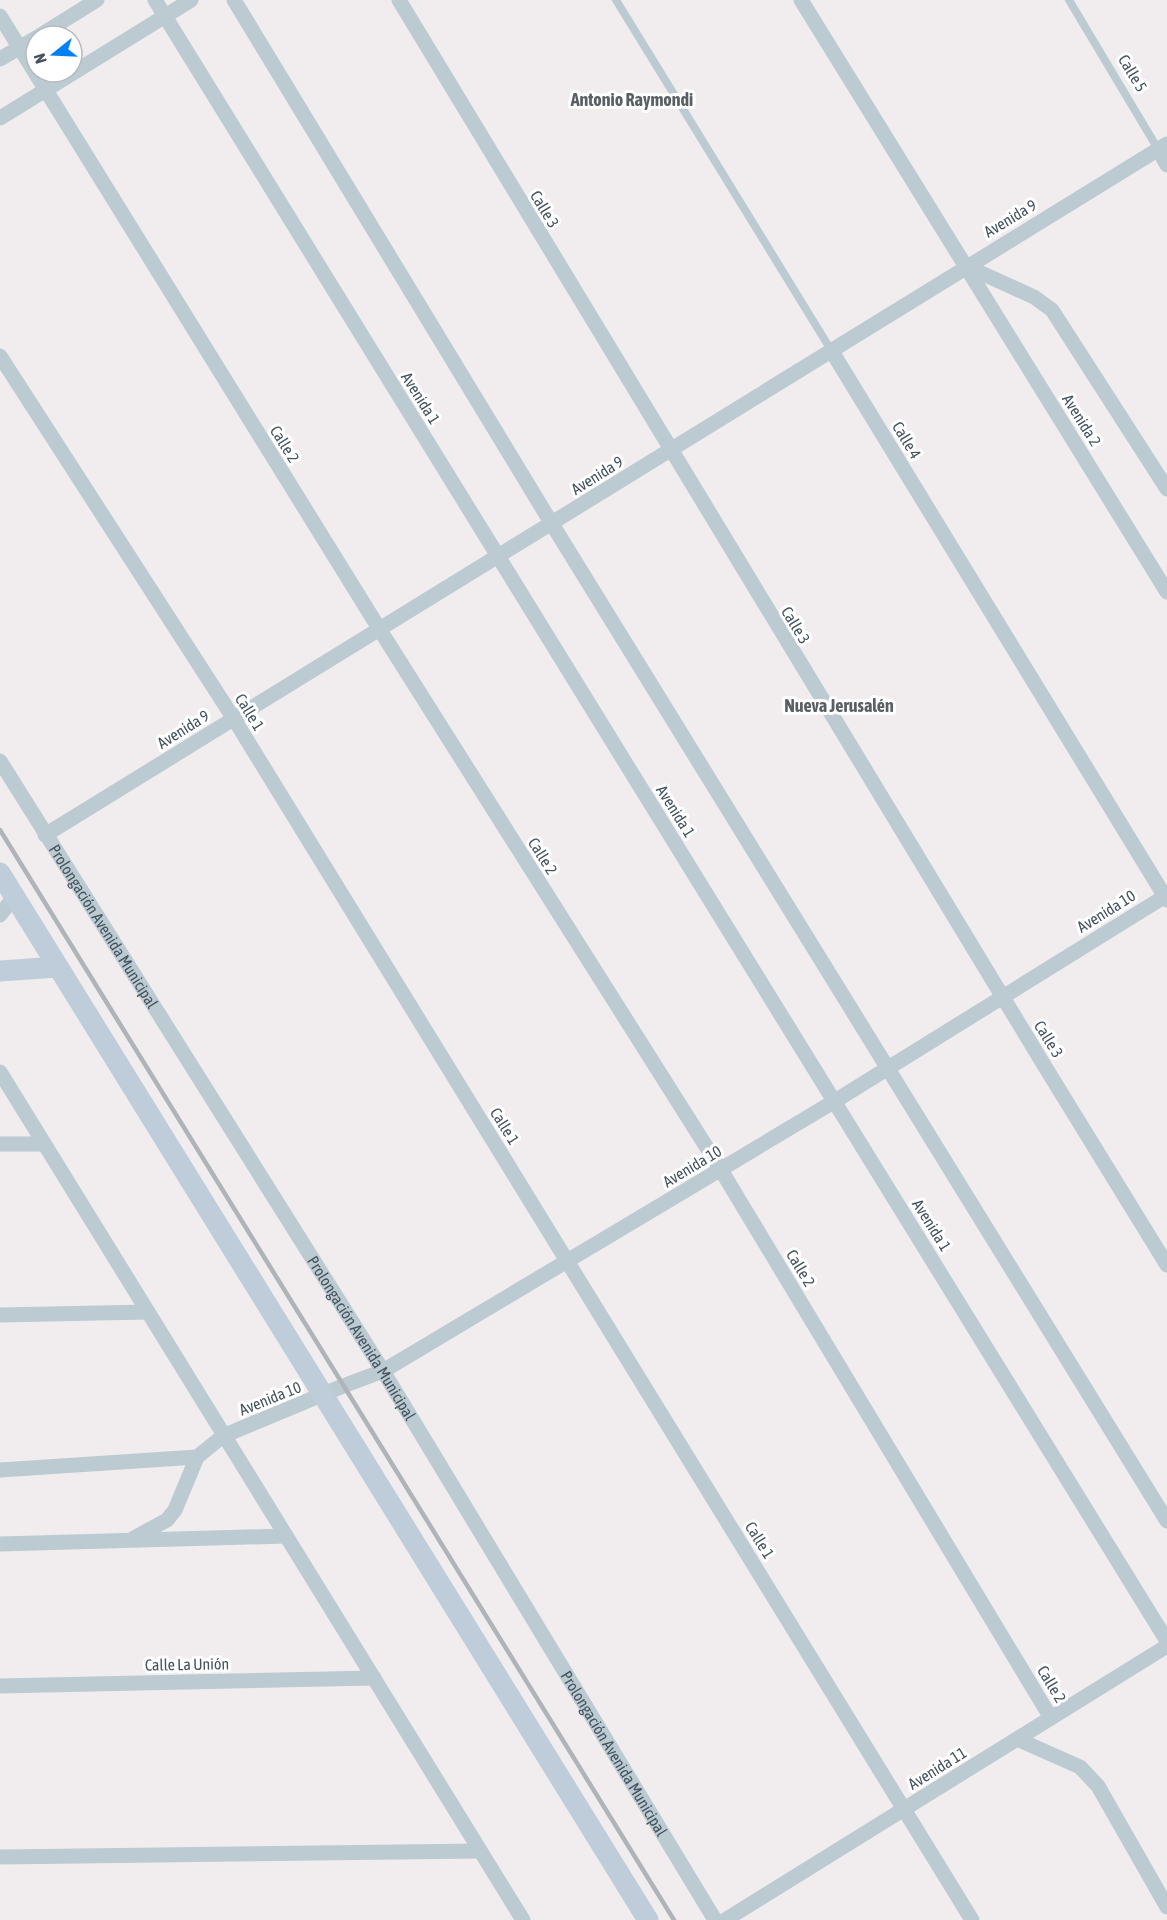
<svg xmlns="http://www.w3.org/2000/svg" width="1167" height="1920" font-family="'Asap Condensed',sans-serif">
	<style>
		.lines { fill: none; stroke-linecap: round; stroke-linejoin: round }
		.lane { stroke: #bccad2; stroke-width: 8 }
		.street { stroke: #bccad2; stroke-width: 15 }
		.secondary { stroke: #becdd9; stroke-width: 21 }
		.rail { stroke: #afb4b9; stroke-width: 4.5 }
		.labels { text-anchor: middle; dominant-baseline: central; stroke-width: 6; stroke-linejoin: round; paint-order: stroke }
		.street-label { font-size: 16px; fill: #44535e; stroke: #fff }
		.neighbourhood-label { font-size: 18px; font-weight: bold; fill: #5a5f64; stroke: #fff }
	</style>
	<rect width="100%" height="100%" fill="#f1edee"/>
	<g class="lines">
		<path class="lane" d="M616,0l215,350
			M1069,0l89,149"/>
		<g class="street">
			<path d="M155,0l1012,1641"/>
			<path d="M234,0l318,524 615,997"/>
			<path d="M399,0c253,423 509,845 768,1265"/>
			<path d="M801,0l366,592"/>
			<path d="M0,16l380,614 341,540 330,548"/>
			<path d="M39,36l58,-36"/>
			<path d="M0,59l36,-21"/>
			<path d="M0,118l191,-118"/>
			<path d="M1158,149l9,16"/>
			<path d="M966,266l68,31 18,13 115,179"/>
			<path d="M831,350l336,550"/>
			<path d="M0,356l234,363 738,1201"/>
			<path id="s1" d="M0,761l383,610 332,549"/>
			<path d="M45,835l1122,-691"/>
			<path d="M0,915l14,-18"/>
			<path d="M0,1072l523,848"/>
			<path d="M0,1144h44"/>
			<path d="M0,1315l148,-3"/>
			<path d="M0,1470l197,-13 26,-21 120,-50 40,-15 452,-270 332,-206"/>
			<path d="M134,1538l33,-18 8,-10 22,-53"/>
			<path d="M0,1544l286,-8"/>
			<path d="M0,1686l374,-8"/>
			<path d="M1017,1739l63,28 18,19 69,121"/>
			<path d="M0,1857l480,-6"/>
			<path d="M725,1920l442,-274"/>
		</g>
		<path class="secondary" d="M0,873l648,1047
			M0,971l58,-4"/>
		<path class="rail" d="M0,830l674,1090"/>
	</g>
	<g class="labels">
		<g class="street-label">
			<text transform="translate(1133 73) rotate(59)">Calle 5</text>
			<text transform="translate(545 209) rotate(59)">Calle 3</text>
			<text transform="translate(1010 218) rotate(-31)">Avenida 9</text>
			<text transform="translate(421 398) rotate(58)">Avenida 1</text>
			<text transform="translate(1082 420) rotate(58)">Avenida 2</text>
			<text transform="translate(907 440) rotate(59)">Calle 4</text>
			<text transform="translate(285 444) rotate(58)">Calle 2</text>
			<text transform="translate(597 475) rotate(-32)">Avenida 9</text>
			<text transform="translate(796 625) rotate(59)">Calle 3</text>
			<text transform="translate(250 712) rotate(58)">Calle 1</text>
			<text transform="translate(183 729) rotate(-32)">Avenida 9</text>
			<text transform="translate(676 811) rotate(58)">Avenida 1</text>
			<text transform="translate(543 856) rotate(58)">Calle 2</text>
			<text transform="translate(1106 911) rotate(-32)">Avenida 10</text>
			<text stroke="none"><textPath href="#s1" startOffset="195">Prolongación Avenida Municipal</textPath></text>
			<text transform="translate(1049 1039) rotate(58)">Calle 3</text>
			<text transform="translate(505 1126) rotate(58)">Calle 1</text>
			<text transform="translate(692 1166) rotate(-31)">Avenida 10</text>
			<text transform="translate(932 1225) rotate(58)">Avenida 1</text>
			<text transform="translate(801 1268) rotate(59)">Calle 2</text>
			<text stroke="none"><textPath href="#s1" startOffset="681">Prolongación Avenida Municipal</textPath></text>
			<text transform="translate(270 1398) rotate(-22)">Avenida 10</text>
			<text transform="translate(760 1540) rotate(58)">Calle 1</text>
			<text transform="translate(187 1664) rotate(-1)">Calle La Unión</text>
			<text transform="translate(1052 1684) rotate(59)">Calle 2</text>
			<text stroke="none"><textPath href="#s1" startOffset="1167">Prolongación Avenida Municipal</textPath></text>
			<text transform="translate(937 1768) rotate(-32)">Avenida 11</text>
		</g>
		<g class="neighbourhood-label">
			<text x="632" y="99">Antonio Raymondi</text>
			<text x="839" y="705">Nueva Jerusalén</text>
		</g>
	</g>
	<g transform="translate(54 54) rotate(252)"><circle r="28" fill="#ffffff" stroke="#b4babf" stroke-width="1.5"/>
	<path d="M0-4.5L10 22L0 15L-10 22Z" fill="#0480f5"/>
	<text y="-9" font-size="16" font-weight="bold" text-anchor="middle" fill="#44535e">N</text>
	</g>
</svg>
